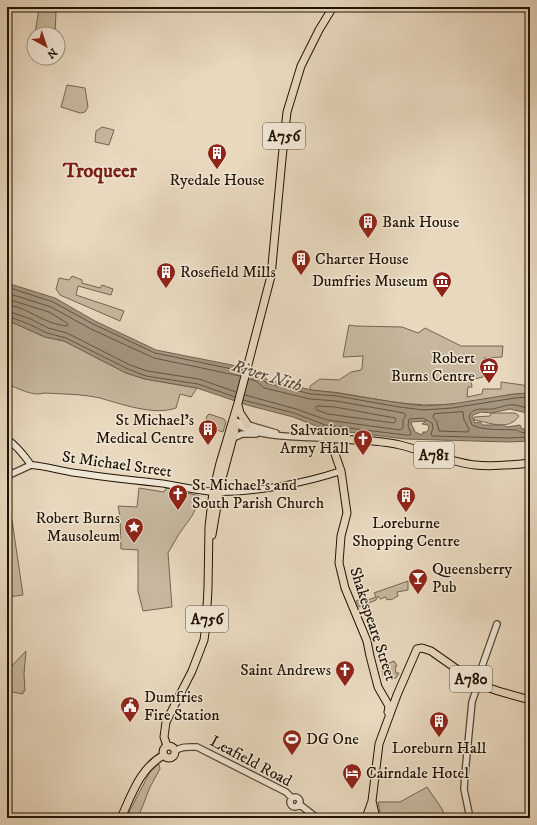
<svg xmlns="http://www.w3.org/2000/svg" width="537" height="825" font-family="'IM FELL DW Pica',serif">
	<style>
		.green { fill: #c6b79e; stroke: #736551 }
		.water { fill: #a4957f; stroke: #6f614e; fill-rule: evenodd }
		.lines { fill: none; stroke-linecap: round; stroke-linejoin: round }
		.shore { stroke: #625442; stroke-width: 1 }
		.tertiary-casing { stroke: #524432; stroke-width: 8 }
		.secondary-casing { stroke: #201304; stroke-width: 8 }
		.primary-casing { stroke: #201304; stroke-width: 9 }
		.tertiary { stroke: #f0e6d5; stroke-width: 5.5 }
		.secondary { stroke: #f0e6d5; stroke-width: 6 }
		.primary { stroke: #e8d8be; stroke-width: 7 }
		.labels { text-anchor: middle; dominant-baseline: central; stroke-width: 3; stroke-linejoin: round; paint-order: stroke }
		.shield { fill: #f0e6d5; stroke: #5e5243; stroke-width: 1 }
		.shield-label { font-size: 15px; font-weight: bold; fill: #201304 }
		.poi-label { font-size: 16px; fill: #201304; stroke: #f0e6d5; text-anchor: start }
		.street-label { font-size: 16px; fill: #201304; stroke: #f0e6d5 }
		.water-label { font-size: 17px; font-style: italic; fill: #5b4e3b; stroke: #f0e6d5 }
		.district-label { font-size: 20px; font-weight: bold; fill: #7a1f14; stroke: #f0e6d5 }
	</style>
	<rect width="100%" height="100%" fill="#e8d8be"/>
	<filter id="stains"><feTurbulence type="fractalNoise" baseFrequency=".005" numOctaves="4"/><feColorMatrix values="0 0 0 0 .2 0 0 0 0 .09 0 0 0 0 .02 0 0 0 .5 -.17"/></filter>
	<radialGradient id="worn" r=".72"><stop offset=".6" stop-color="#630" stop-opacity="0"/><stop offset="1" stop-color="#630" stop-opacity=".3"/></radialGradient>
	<path class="green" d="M39,9l17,3 -1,22h-20z
		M67,85l18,3 3,19 -3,5 -5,1 -19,-6z
		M102,127l12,3 -5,15 -14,-3 1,-11z
		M72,276l10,4v3l18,5 2,-3 11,4 -2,6 -33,-9 -2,9 48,16 -4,10 -60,-26 -4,-6 3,-11 10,2z
		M7,320l38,17 19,4 62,32 19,6 52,9 -6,9 -11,-3 -4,14c-21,8 -55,-4 -76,-10 -18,-4 -38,-4 -56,-5 -11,4 -26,-5 -37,-9z
		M349,325l7,1 46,1 16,6 7,-5 36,18h42l-1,11 -18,1 -1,19 -12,3 1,7h-4l-1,10 15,-3 1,-5h18v-7l29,4v7c-27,1 -52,9 -78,11 -38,4 -75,-5 -112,-11 -10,-2 -21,-1 -30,-3v-4l10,-7 19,1 12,-8 10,-2 1,-2 1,-12 -20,1z
		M491,413h24l4,3c-11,16 -30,6 -45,4v-3l16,-1z
		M209,414l15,5 2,3 -3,10 -18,-6v-2l3,1 1,-5 -3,-1 1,-3z
		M139,488l25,4 2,-4 34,8 -2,8 -6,12 -13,18 -11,19 4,54 -29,4 -5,-20v-41l-17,-1 -1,-33 -2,-10 19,1z
		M12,520l11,75 -16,2v-76z
		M408,581v9l-11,2 1,4 -7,4 -1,-1 -3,1 -1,-3 -6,2 -2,-3 -1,1 -1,3 -17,7 -3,-6 10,-5 2,4 8,-3 -2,-4z
		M26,651l-2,23 1,17h-2v3l-16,-3v-20z
		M394,661l3,5 -2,1 1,6h3l-3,5 -9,1 -1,-4 -3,1 -1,-7 6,-1 -1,-4z
		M159,764l1,5 -10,18 -12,31h-12l24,-46z
		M427,787l15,22 4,9h-65l-3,-16h22z"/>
	<path class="water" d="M7,283l48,15 40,23 61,29 86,17 20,6 5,7 45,10 25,3 63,10 24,3 28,-2 62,-10 16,-1v22l-3,-2 -17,-4 -19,4 -10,-1 -8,3 -1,2 3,6 5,-1 3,3h20l4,2 13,-2 2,4h8v12l-21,1 -104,-3 -81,-10 -31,-12 -46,-12 -50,-17 -52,-9 -19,-6 -62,-32 -19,-4 -38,-17zM426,421l-4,3 6,1 1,3 -2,4h-4l-1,3 -7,-3 -2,-5 -1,-1 -1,-4z"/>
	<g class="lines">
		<path class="shore" d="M7,287l46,15 40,22 62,29 87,18
			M7,293l44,14 40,22 63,29 86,18
			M7,299l42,13 18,11 1,2 -2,1c-5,-1 -11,-2 -16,-4 -14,-5 -28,-16 -43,-17
			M7,311l24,8 17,9 19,5 63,32 17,6 52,8 37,13
			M7,316l22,8 18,9 19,5 62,31 18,7 52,8 37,13
			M250,374l10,3 6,6 45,11 26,2 62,11 25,3 28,-2 63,-10 15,-1
			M245,395l51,14 31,11 73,10 3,-2v-8l3,-5 -2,-2 -68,-12 -26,-2 -46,-11 -8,-7 -7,-2
			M243,400l51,13 31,12 80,10h5l1,-1 -3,-8 1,-7 14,-1 9,5 1,5 -2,6 1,2 77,2 21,-1
			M318,406l17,1 60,11 1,3 -2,2 -66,-9 -11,-4 -1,-3z
			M530,410c-5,-3 -15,-6 -21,-5 -6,1 -11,3 -16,4 -9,1 -21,-3 -24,8l3,8c12,6 30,4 43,5 6,0 1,1 6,2 2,1 7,1 9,1
			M463,412l1,8 5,9 -1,3 -29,-1 -2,-9 -4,-5 1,-3z"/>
		<g class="tertiary-casing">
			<path id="tertiary" d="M235,421l41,12
				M234,422c18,16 68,15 93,16
				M233,438l9,-4h14
				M7,476l24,-11
				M472,679l5,-2 3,-5 17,-48
				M175,751c7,-5 14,-4 22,-4l89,45 6,6
				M290 802a5 5 0 1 1 10 0a5 5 0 1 1-10 0Z
				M299,804l18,14
				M470,818l-6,-29 1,-15 7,-72 6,-18"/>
		</g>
		<g class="secondary-casing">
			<path id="secondary" d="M7,439c10,7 17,16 24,26 15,1 30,6 45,8 27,4 54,7 82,10 19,2 38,8 57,9 39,1 90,-9 126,-21"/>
		</g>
		<g class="primary-casing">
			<path id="primary" d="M238,405l2,8 8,12
				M327,438l8,16 6,17 6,42 -6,23 -2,27 6,25 22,53 3,15 8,31 11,19 -1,6
				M327,438c24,3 50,1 73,7 25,6 49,17 75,20 18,2 37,0 55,-2
				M212,535l9,-53 14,-52v-5
				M167,746l-3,-9 2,-15 26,-51 12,-31 2,-15 2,-37 1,-61 4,-35 7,-29 18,-60 33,-127 11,-117 5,-47 14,-46 18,-36 14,-23
				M163 752a6 6 0 1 1 12 0a6 6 0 1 1-12 0Z
				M372,801l4,17
				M121,818c11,-24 19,-50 43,-63
				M366,818l6,-17 7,-57 18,-49 20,-46 5,-1 9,3 47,33 20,7 32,9"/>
		</g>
		<use href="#tertiary" class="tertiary"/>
		<use href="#secondary" class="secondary"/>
		<use href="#primary" class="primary"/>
	</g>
	<defs>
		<g id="building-pin" transform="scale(1)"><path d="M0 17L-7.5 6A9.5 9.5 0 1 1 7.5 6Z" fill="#8f2418" stroke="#f0e6d5"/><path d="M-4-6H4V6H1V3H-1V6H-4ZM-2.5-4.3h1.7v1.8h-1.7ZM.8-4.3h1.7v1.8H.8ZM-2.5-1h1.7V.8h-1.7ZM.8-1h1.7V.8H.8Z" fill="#fff"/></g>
		<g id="museum-pin" transform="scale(1)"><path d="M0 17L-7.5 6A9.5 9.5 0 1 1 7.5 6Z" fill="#8f2418" stroke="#f0e6d5"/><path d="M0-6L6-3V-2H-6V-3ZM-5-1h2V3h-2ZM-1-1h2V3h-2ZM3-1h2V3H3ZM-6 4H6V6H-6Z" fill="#fff"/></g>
		<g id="church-pin" transform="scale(1)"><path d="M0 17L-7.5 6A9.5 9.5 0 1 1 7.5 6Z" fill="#8f2418" stroke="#f0e6d5"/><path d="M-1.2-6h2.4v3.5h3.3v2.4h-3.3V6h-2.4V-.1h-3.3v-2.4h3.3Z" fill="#fff"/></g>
		<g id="sight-pin" transform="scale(1)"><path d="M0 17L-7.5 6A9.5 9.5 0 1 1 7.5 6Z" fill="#8f2418" stroke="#f0e6d5"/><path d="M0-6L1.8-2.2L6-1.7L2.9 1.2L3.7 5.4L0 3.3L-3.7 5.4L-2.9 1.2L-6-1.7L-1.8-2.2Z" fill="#fff"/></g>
		<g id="bar-pin" transform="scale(1)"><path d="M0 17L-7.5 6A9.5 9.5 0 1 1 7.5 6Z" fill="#8f2418" stroke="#f0e6d5"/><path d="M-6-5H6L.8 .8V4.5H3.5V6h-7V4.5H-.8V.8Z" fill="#fff"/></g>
		<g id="civic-pin" transform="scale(1)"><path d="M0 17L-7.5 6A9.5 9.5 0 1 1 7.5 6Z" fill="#8f2418" stroke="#f0e6d5"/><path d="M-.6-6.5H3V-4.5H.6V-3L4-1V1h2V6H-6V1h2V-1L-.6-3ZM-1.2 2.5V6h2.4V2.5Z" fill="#fff"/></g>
		<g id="stadium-pin" transform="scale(1)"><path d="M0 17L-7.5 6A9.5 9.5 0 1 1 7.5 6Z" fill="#8f2418" stroke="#f0e6d5"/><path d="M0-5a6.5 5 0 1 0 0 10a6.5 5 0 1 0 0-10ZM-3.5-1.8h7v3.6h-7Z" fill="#fff"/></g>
		<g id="hotel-pin" transform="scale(1)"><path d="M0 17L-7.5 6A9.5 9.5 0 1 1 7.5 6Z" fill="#8f2418" stroke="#f0e6d5"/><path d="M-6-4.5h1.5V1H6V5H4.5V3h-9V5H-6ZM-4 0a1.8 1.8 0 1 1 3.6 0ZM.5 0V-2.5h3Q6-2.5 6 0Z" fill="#fff"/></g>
	</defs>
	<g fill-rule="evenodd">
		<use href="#building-pin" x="217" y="153"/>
		<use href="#building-pin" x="368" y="222"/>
		<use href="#building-pin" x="301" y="259"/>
		<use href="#building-pin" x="166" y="272"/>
		<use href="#museum-pin" x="442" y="281"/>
		<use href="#museum-pin" x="489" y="367"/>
		<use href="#building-pin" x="208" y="429"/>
		<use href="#church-pin" x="363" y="439"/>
		<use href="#church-pin" x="178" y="494"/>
		<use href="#building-pin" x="406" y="496"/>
		<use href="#sight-pin" x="134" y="527"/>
		<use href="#bar-pin" x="418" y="578"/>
		<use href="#church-pin" x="345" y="670"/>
		<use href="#civic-pin" x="130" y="706"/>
		<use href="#building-pin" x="439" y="721"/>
		<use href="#stadium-pin" x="292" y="739"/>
		<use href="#hotel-pin" x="352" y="773"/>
	</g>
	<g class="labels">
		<g class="shield">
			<rect x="263" y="123" width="42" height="26" rx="3"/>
			<rect x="414" y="442" width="40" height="26" rx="3"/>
			<rect x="186" y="606" width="42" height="26" rx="3"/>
			<rect x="450" y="666" width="42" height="26" rx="3"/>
		</g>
		<g class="shield-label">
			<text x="284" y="136">A756</text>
			<text x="434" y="455">A781</text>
			<text x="207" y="619">A756</text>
			<text x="471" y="679">A780</text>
		</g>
		<g class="poi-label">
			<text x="217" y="180" text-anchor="middle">Ryedale House</text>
			<text x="382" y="222">Bank House</text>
			<text x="315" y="259">Charter House</text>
			<text x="180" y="272">Rosefield Mills</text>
			<text x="428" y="281" text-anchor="end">Dumfries Museum</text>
			<text x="475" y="358" text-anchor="end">Robert<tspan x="475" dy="18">Burns Centre</tspan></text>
			<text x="194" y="420" text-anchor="end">St Michael's<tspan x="194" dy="18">Medical Centre</tspan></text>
			<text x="349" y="430" text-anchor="end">Salvation<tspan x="349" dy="18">Army Hall</tspan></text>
			<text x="192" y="485">St Michael’s and<tspan x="192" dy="18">South Parish Church</tspan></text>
			<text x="120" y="518" text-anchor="end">Robert Burns<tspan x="120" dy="18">Mausoleum</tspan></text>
			<text x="406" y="523" text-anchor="middle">Loreburne<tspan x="406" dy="18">Shopping Centre</tspan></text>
			<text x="432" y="569">Queensberry<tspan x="432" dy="18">Pub</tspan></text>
			<text x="331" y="670" text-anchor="end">Saint Andrews</text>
			<text x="144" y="697">Dumfries<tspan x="144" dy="18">Fire Station</tspan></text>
			<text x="306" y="739">DG One</text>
			<text x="439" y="748" text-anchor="middle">Loreburn Hall</text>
			<text x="366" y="773">Cairndale Hotel</text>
		</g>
		<g class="street-label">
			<text transform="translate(117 464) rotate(8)">St Michael Street</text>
			<text transform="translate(373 624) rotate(72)">Shakespeare Street</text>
			<text transform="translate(251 761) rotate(28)">Leafield Road</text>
		</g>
		<g class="water-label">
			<text transform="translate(267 376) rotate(17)">River Nith</text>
		</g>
		<g class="district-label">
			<text x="100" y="171">Troqueer</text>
		</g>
	</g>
	<rect width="537" height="825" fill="none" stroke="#e8d8be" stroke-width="24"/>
	<rect x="8" y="8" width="521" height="809" fill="none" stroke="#201304" stroke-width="2"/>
	<rect x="12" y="12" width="513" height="801" fill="none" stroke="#201304"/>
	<g transform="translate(46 46) rotate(140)"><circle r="19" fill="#f0e6d5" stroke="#9d9281"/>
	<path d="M0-3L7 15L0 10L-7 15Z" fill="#8f2418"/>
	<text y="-6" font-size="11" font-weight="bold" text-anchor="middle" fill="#201304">N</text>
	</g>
	<rect width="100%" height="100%" filter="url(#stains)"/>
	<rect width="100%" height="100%" fill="url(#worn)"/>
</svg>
